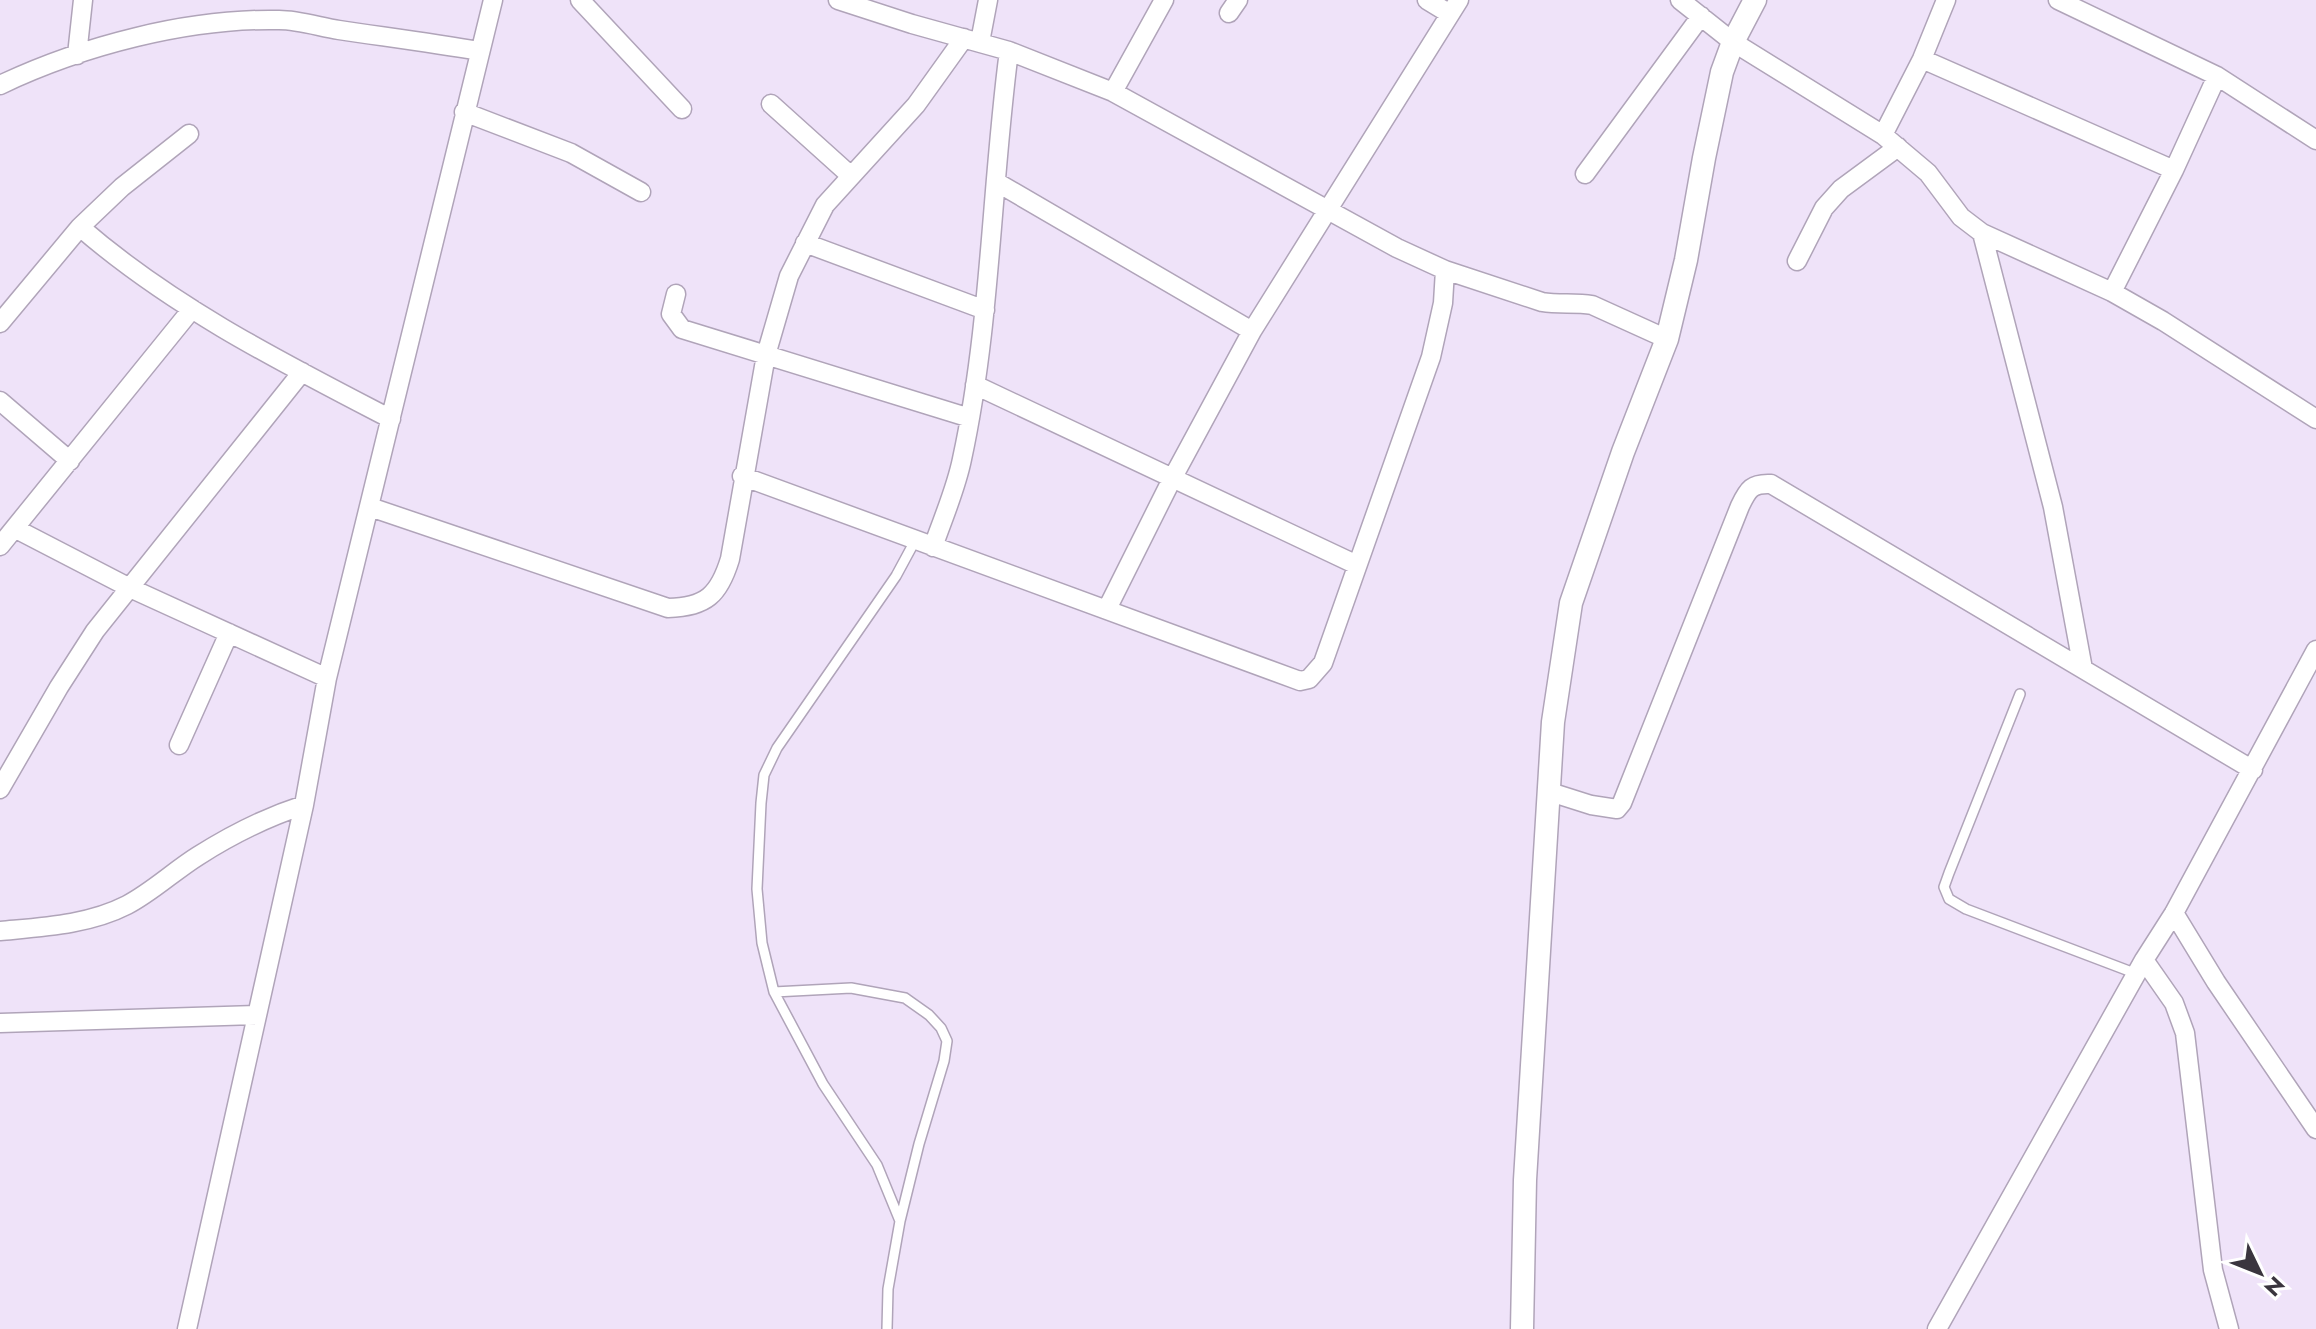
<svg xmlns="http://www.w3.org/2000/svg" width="2316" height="1329" font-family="Jost,sans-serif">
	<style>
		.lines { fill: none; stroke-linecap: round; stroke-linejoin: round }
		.service-casing { stroke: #b0a4b9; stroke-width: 12 }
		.minor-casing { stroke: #b0a4b9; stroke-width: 21 }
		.tertiary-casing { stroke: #b0a4b9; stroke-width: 25 }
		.service { stroke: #fff; stroke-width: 9 }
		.minor { stroke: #fff; stroke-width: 18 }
		.tertiary { stroke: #fff; stroke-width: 22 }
	</style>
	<rect width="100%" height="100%" fill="#efe3f9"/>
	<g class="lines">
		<g class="service-casing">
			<path id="service" d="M2020,694l-71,179 -5,14 5,12 17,10 171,65
				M774,992l77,-4 54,10 24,17 12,13 6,13 -3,20 -25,83 -19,77
				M887,1329l1,-40 12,-68 -23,-56 -54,-81 -49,-92 -12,-49 -5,-54 4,-86 3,-28 13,-27 119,-172 20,-37"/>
		</g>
		<g class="minor-casing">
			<path id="minor" d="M580,0l102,109
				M1427,0l23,14
				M1680,0l53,42 150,93 45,38 33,44 21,16 130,59 51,29 153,98
				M2058,0l159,76 99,64
				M1229,13l9,-13
				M980,42l8,-42
				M77,55l6,-55
				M1922,59l252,111
				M0,85c82,-39 188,-67 279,-65 20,0 41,7 60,10 47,7 93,13 140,21
				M1113,92l51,-92
				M771,104l80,72
				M464,112l107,41 70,39
				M189,134l-67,53 -42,40c92,80 203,136 311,192
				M1883,135l39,-76 24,-59
				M1585,174l116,-158
				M998,183l254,148
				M1982,233l71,274 30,162
				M805,243l180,67
				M1797,261l27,-53 17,-19 57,-42
				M1445,270l97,32c17,3 33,0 50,3l75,34
				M2112,292l62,-122 43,-94
				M676,294l-5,20 11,15 288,89
				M0,323l80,-96
				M975,385l382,180
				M0,401l70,60
				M742,476l558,205 9,-2 14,-16 108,-306 12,-54 2,-33 -48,-22 -284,-156 -104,-41 -97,-27 -74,-24
				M370,507l298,101c38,-1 51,-13 62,-49l36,-204 23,-79 36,-71 91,-100 48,-67
				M16,529l114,59 197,90
				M0,546l192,-237
				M933,547c10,-29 23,-58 29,-88 29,-134 29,-272 47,-408
				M1107,609l65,-130 80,-148 207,-331
				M179,745l50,-112
				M0,789l59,-102 36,-56 207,-259
				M1550,792l41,13 26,4 5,-6 118,-297c8,-17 12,-23 31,-22l482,286
				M2174,913l42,69 100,147
				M0,931c42,-4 88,-6 127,-26 25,-13 47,-34 71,-49 33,-21 69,-39 106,-51
				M2144,960l30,43 11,30 28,237 16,59
				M0,1023l257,-8
				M187,1329l117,-524 23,-127 166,-678
				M1937,1329l207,-369 30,-47 142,-263"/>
		</g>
		<g class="tertiary-casing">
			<path id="tertiary" d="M1522,1329l3,-149 28,-458 18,-119 52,-151 44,-113 19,-79 18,-102 18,-86 11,-30 22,-42"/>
		</g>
		<use href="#service" class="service"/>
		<use href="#minor" class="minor"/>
		<use href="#tertiary" class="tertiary"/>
	</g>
	<g transform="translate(2260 1273) rotate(133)" stroke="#ffffff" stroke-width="6" paint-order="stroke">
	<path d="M0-6L14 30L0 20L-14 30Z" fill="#3a353e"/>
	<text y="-12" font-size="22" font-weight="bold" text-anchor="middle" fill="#3a353e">N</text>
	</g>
</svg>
